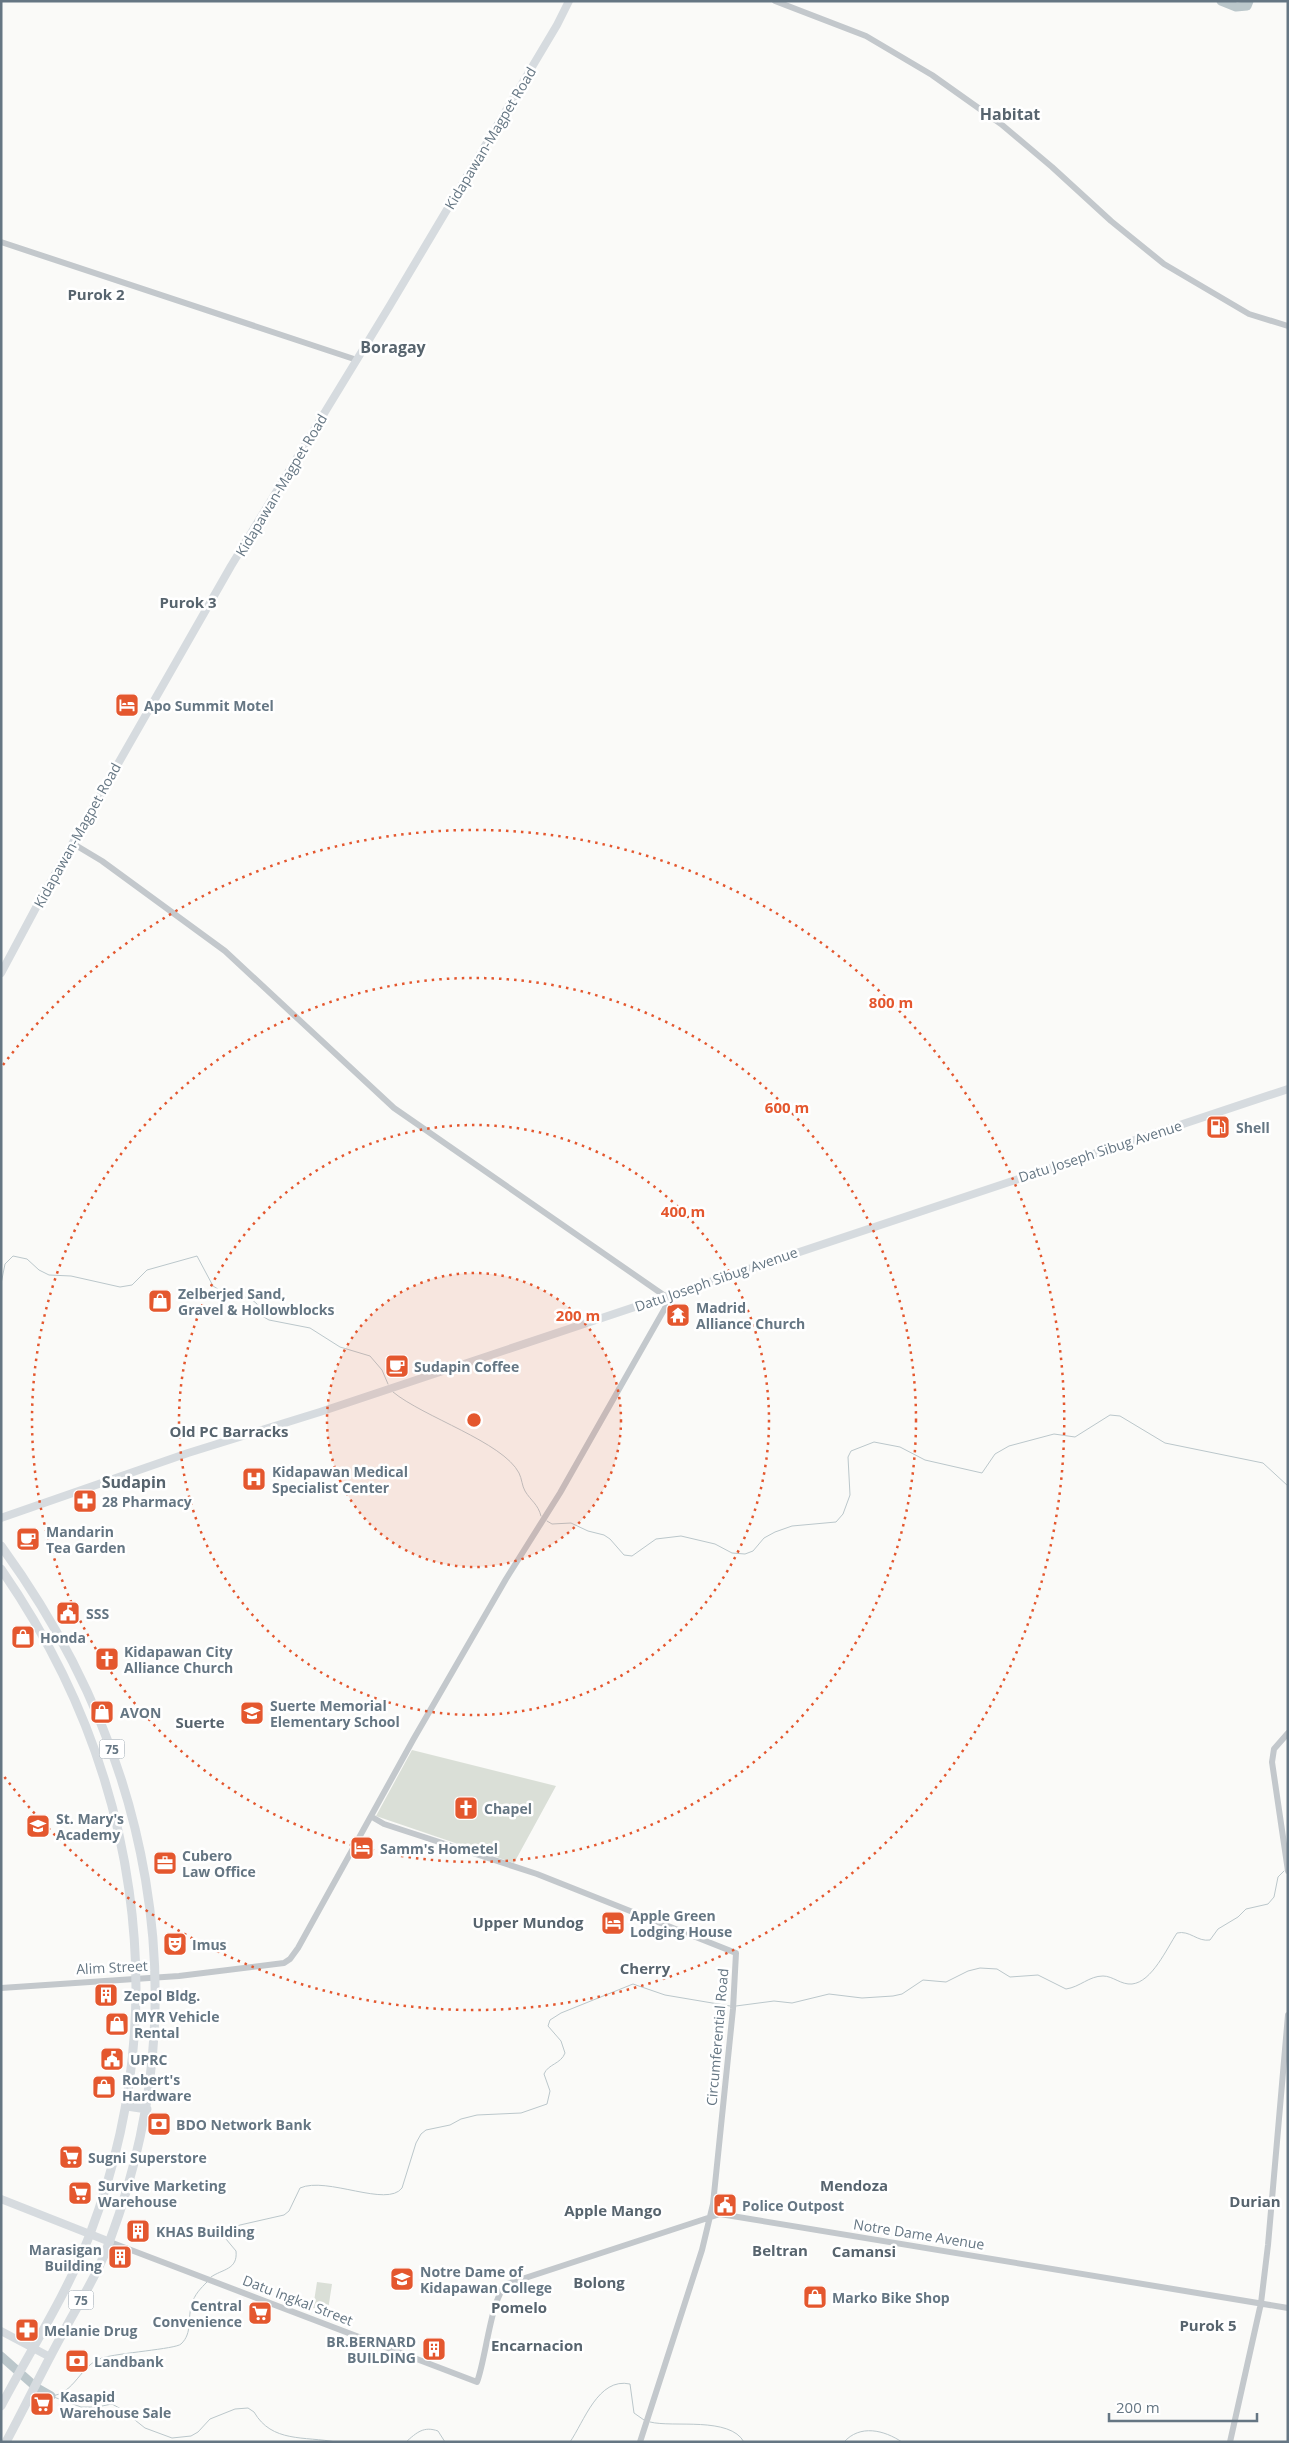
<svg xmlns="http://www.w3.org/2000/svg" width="1289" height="2443" font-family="'Open Sans',sans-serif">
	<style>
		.green { fill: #dadfd7 }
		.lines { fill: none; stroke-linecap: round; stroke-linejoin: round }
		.stream { stroke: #bbc7cb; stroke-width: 1 }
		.river { stroke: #bbc7cb; stroke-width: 9 }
		.minor { stroke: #c3c8cc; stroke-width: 6 }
		.major { stroke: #d6dbdf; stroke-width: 8 }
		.highway { stroke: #d6dbdf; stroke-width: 9 }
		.ring { fill: none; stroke: #e4572e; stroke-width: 2.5; stroke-dasharray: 2.5 5 }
		.labels { text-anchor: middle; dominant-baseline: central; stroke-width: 5; stroke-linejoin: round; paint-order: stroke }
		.shield { fill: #fff; stroke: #939fa8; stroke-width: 1 }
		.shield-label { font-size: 12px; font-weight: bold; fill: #657683 }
		.street-label { font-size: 14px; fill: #657683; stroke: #fff }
		.poi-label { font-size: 14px; font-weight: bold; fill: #657683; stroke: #fff; text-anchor: start }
		.neighbourhood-label { font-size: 15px; font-weight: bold; fill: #57646e; stroke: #fff }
		.quarter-label { font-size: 16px; font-weight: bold; fill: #57646e; stroke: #fff }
		.centre { fill: #e4572e; stroke: #fff; stroke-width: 2.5 }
		.ring-label { font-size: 15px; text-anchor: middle; font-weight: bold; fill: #e4572e; stroke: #fff; stroke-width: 5; stroke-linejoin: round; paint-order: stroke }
	</style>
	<rect width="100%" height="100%" fill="#fafaf8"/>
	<path class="green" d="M412,1750l144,36 -42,77 -138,-47z
		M317,2282l15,2 -4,26 -15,-2z"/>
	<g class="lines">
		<path class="stream" d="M1,1284l4,-20 8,-8 14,3 12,11 10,5 22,1 49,11 12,-2 15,-15 50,-14 16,30 13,8 24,4 7,6 5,12 7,4 41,8 30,19 30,9 12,14 6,14
			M393,1392c30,25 110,50 126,81 3,6 3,13 6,18 6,10 13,13 16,25
			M547,1521l5,3 19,-1 17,8 16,4 6,4 14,16 8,1 24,-17 25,-3 34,8 17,9 13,1 8,-3 11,-13 11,-6 17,-6 44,-4 7,-8 7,-19 -2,-38 3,-6 23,-9 26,5 25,13 57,13 13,-19 14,-8 45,-12 21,3 35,-22 10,1 45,27 98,20 25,23
			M736,2006l38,-5 18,2 37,-9 33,4 31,-2 9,-2 21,-14 23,2 22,-11 12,-3 17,1 13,8 28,-2 28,14c14,-2 23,-13 37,-13 10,0 18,9 29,8 20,-2 35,-36 45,-51 13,-3 20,9 33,7l8,-11 20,-12 8,-8 22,-5 6,-7 4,-20 6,-6
			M211,2277c11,-8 27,-7 25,-26l-10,-12 3,-9 11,-5 44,-10 5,-4 11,-23c27,-12 87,20 102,0l14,-45 5,-9 5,-4 24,-5 11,-6 16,-4 44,-2 26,-9 3,-13 -6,-17c4,-10 17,-10 21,-21l-4,-12 -13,-15 2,-6 11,-7 72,-29 32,11 65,11
			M51,2396c24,-2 29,-31 51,-38 15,-5 74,-9 79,-14 12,-11 6,-27 11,-40 2,-9 9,-16 15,-22
			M51,2396l30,11h16l15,-3 9,5 24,19 27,10 19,-2 7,-4 12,-13 25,-10 13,-1 6,4c18,31 50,24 82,30
			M650,2422c23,6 80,-6 94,20
			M406,2442c11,-10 18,-16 32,-11l7,11
			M570,2442c14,-20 28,-65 60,-58l4,29 10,7
			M844,2442c16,-18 40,-12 58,0"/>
		<path class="river" d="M1221,1l15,6 11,-1 2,-5
			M1,2356l36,32 14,8"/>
		<path class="minor" d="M775,1l91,35 66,39 69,49 51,43 59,54 53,43 85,50 39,12
			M1,242l356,118
			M72,843l30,18 123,90 169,157 271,188
			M1288,1733l-14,16 -2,13 16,109
			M372,1817l12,7 153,50 199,79 -3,56 -20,195 -11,46 -62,192
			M1,1988l178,-12 105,-13 6,-4 8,-11 115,-208 93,-161 54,-86 113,-199
			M110,2242l367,140c9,-23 14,-86 30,-98l213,-70 568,94
			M1230,2442l31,-139 7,-58 20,-230"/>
		<path class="major" d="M1,973l38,-71 192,-336 158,-259 168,-282 12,-24
			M1,1518l187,-65 132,-41 968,-323
			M1,2199l109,43
			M1,2331l49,26"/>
		<path class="highway" d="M1,1546c150,206 199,452 109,694 -11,32 -30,61 -46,91 -20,36 -38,74 -58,111
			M1,1569c137,198 175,438 89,665 -22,58 -60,117 -89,172
			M127,2106l20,3"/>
	</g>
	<circle cx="474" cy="1420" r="147" fill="#e4572e" fill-opacity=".12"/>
	<g class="ring">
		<circle cx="474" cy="1420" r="147"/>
		<circle cx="474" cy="1420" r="295"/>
		<circle cx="474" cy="1420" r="442"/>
		<path d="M3 1065A590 590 0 1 1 3 1775"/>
	</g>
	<defs>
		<g id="hotel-square" transform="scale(1.25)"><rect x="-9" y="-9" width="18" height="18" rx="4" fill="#e4572e" stroke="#fff"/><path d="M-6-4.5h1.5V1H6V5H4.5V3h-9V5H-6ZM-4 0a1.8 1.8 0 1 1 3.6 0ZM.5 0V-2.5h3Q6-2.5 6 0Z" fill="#fff"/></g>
		<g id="fuel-square" transform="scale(1.25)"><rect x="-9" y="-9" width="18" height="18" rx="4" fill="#e4572e" stroke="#fff"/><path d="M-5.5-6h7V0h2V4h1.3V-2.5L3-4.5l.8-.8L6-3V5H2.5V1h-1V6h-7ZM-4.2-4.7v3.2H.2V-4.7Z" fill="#fff"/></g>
		<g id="shop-square" transform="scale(1.25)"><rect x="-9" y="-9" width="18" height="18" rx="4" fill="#e4572e" stroke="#fff"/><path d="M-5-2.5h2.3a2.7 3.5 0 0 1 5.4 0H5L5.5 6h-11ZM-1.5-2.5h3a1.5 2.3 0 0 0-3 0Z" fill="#fff"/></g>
		<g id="temple-square" transform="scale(1.25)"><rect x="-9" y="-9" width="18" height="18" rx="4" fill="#e4572e" stroke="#fff"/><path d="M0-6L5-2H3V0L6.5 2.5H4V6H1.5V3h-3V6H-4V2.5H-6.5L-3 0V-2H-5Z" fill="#fff"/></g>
		<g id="cafe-square" transform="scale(1.25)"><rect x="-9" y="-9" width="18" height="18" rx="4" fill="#e4572e" stroke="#fff"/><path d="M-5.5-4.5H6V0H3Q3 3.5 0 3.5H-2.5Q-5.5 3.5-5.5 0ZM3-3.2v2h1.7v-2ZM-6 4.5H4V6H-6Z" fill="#fff"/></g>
		<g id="hospital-square" transform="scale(1.25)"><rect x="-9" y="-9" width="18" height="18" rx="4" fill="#e4572e" stroke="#fff"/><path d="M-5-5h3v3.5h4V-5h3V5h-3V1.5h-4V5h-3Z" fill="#fff"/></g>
		<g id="pharmacy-square" transform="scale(1.25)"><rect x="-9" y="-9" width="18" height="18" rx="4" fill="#e4572e" stroke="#fff"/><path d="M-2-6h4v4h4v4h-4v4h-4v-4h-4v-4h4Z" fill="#fff"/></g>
		<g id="civic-square" transform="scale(1.25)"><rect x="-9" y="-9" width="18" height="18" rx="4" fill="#e4572e" stroke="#fff"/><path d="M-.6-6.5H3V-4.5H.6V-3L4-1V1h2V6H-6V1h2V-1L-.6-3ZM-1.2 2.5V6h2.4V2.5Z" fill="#fff"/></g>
		<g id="church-square" transform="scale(1.25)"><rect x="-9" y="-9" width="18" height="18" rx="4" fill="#e4572e" stroke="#fff"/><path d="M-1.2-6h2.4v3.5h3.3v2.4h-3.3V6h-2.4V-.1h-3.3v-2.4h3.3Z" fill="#fff"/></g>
		<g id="school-square" transform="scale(1.25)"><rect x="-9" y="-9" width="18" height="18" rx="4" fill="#e4572e" stroke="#fff"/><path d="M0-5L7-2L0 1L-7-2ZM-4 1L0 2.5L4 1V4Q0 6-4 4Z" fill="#fff"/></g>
		<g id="office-square" transform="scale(1.25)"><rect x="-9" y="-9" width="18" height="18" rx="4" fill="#e4572e" stroke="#fff"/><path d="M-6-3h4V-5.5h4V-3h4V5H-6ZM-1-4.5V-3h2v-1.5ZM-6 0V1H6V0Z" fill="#fff"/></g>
		<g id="theatre-square" transform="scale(1.25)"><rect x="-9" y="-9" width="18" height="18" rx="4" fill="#e4572e" stroke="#fff"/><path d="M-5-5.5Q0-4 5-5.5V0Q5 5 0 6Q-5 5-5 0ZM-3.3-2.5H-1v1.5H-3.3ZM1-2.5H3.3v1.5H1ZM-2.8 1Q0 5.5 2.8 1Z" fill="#fff"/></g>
		<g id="building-square" transform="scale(1.25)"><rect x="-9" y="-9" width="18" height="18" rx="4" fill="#e4572e" stroke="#fff"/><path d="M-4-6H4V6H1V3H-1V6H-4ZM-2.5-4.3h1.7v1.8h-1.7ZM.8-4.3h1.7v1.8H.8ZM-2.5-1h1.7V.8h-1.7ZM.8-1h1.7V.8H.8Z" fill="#fff"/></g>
		<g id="bank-square" transform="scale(1.25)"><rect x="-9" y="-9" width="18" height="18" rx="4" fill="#e4572e" stroke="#fff"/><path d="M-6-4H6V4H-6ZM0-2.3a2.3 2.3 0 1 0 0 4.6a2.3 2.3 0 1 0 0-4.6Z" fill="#fff"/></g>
		<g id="supermarket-square" transform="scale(1.25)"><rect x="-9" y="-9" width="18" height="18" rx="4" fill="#e4572e" stroke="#fff"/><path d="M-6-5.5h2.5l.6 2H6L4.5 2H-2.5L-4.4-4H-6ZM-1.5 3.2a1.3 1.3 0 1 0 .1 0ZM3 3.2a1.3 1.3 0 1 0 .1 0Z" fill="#fff"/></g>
		<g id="university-square" transform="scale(1.25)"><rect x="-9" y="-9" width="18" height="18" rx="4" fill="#e4572e" stroke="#fff"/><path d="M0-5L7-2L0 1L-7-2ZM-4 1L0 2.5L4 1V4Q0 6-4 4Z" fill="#fff"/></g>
	</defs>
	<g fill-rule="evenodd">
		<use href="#hotel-square" x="127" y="705"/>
		<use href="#fuel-square" x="1218" y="1127"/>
		<use href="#shop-square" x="160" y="1301"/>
		<use href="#temple-square" x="678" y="1315"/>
		<use href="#cafe-square" x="397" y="1366"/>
		<use href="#hospital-square" x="254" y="1479"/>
		<use href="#pharmacy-square" x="85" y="1501"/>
		<use href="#cafe-square" x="28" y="1539"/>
		<use href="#civic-square" x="68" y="1613"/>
		<use href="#shop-square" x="23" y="1637"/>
		<use href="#church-square" x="107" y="1659"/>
		<use href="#shop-square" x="102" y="1712"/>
		<use href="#school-square" x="252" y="1713"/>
		<use href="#church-square" x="466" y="1808"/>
		<use href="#school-square" x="38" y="1826"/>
		<use href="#hotel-square" x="362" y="1848"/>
		<use href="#office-square" x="165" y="1863"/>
		<use href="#hotel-square" x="613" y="1923"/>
		<use href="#theatre-square" x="175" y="1944"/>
		<use href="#building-square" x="106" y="1995"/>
		<use href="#shop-square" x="117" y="2024"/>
		<use href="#civic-square" x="112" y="2059"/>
		<use href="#shop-square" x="104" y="2087"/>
		<use href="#bank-square" x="159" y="2124"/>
		<use href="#supermarket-square" x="71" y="2157"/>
		<use href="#supermarket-square" x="80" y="2193"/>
		<use href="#civic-square" x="725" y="2205"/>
		<use href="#building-square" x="138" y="2231"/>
		<use href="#building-square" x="120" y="2257"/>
		<use href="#university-square" x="402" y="2279"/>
		<use href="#shop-square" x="815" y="2297"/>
		<use href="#supermarket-square" x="260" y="2313"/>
		<use href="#pharmacy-square" x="27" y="2330"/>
		<use href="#building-square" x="434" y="2349"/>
		<use href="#bank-square" x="77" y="2361"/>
		<use href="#supermarket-square" x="42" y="2404"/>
	</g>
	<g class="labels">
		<g class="shield">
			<rect x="99.5" y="1739.5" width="25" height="19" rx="4"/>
			<rect x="68.5" y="2290.5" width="25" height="19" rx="4"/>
		</g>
		<g class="shield-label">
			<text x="112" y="1749">75</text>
			<text x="81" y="2300">75</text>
		</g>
		<g class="street-label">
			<text transform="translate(490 138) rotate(-59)">Kidapawan-Magpet Road</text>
			<text transform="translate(281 485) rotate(-59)">Kidapawan-Magpet Road</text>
			<text transform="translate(77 835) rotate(-61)">Kidapawan-Magpet Road</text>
			<text transform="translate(1100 1151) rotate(-18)">Datu Joseph Sibug Avenue</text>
			<text transform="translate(716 1279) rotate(-19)">Datu Joseph Sibug Avenue</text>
			<text transform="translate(112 1967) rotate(-3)">Alim Street</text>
			<text transform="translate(717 2037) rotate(-85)">Circumferential Road</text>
			<text transform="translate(919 2234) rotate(9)">Notre Dame Avenue</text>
			<text transform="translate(298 2300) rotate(21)">Datu Ingkal Street</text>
		</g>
		<g class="poi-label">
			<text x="144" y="705">Apo Summit Motel</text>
			<text x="1236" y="1127">Shell</text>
			<text x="178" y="1293">Zelberjed Sand,<tspan x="178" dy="16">Gravel &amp; Hollowblocks</tspan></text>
			<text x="696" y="1307">Madrid<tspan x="696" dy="16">Alliance Church</tspan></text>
			<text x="414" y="1366">Sudapin Coffee</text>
			<text x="272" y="1471">Kidapawan Medical<tspan x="272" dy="16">Specialist Center</tspan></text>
			<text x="102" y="1501">28 Pharmacy</text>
			<text x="46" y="1531">Mandarin<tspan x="46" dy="16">Tea Garden</tspan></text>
			<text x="86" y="1613">SSS</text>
			<text x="40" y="1637">Honda</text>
			<text x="124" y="1651">Kidapawan City<tspan x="124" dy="16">Alliance Church</tspan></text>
			<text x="270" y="1705">Suerte Memorial<tspan x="270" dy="16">Elementary School</tspan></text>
			<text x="120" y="1712">AVON</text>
			<text x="484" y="1808">Chapel</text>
			<text x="56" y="1818">St. Mary's<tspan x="56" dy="16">Academy</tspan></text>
			<text x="380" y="1848">Samm's Hometel</text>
			<text x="182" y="1855">Cubero<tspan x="182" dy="16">Law Office</tspan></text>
			<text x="630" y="1915">Apple Green<tspan x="630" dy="16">Lodging House</tspan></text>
			<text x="192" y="1944">Imus</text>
			<text x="124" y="1995">Zepol Bldg.</text>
			<text x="134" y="2016">MYR Vehicle<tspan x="134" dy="16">Rental</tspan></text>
			<text x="130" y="2059">UPRC</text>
			<text x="122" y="2079">Robert's<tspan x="122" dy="16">Hardware</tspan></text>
			<text x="176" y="2124">BDO Network Bank</text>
			<text x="88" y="2157">Sugni Superstore</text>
			<text x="98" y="2185">Survive Marketing<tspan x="98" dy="16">Warehouse</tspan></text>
			<text x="742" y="2205">Police Outpost</text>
			<text x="156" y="2231">KHAS Building</text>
			<text x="102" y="2249" text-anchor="end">Marasigan<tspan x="102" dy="16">Building</tspan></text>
			<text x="420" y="2271">Notre Dame of<tspan x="420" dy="16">Kidapawan College</tspan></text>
			<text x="832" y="2297">Marko Bike Shop</text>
			<text x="242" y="2305" text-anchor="end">Central<tspan x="242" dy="16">Convenience</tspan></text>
			<text x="44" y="2330">Melanie Drug</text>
			<text x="416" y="2341" text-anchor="end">BR.BERNARD<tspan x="416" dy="16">BUILDING</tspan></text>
			<text x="94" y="2361">Landbank</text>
			<text x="60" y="2396">Kasapid<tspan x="60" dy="16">Warehouse Sale</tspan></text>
		</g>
		<g class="neighbourhood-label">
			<text x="96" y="294">Purok 2</text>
			<text x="188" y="602">Purok 3</text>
			<text x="229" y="1431">Old PC Barracks</text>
			<text x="200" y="1722">Suerte</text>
			<text x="528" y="1922">Upper Mundog</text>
			<text x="645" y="1968">Cherry</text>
			<text x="854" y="2185">Mendoza</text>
			<text x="1255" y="2201">Durian</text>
			<text x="613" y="2210">Apple Mango</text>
			<text x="780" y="2250">Beltran</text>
			<text x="864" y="2251">Camansi</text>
			<text x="599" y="2282">Bolong</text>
			<text x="519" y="2307">Pomelo</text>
			<text x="1208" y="2325">Purok 5</text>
			<text x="537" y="2345">Encarnacion</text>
		</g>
		<g class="quarter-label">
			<text x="1010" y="114">Habitat</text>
			<text x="393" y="347">Boragay</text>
			<text x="134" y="1482">Sudapin</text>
		</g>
	</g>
	<circle cx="474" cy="1420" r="8" class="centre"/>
	<g class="ring-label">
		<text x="891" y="1008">800 m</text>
		<text x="787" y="1113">600 m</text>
		<text x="683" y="1217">400 m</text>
		<text x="578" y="1321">200 m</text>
	</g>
	<rect width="1289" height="2443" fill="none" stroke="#657683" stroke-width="5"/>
	<path d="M1109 2413v8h148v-8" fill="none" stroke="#657683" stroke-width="2.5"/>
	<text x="1116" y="2413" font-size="15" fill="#657683" stroke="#ffffff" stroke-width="4" paint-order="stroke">200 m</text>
</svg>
